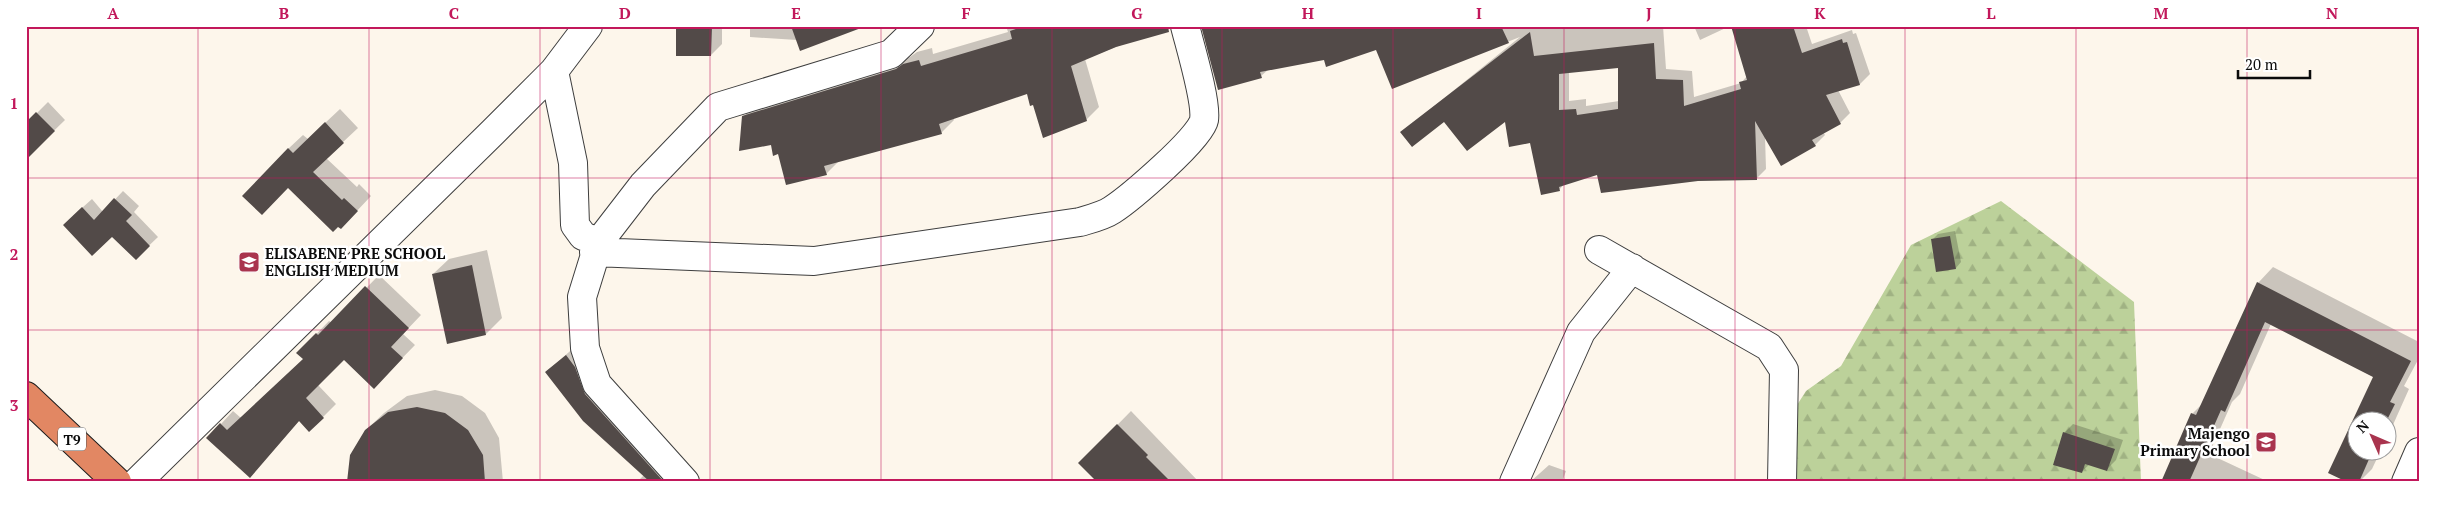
<svg xmlns="http://www.w3.org/2000/svg" width="2445" height="508" font-family="'PT Serif',serif">
	<style>
		.forest { fill: url(#forest-firs) }
		.shadow { fill: #0003; fill-rule: evenodd }
		.building { fill: #524a48; fill-rule: evenodd }
		.lines { fill: none; stroke-linecap: round; stroke-linejoin: round }
		.minor-casing { stroke: #3e3e3e; stroke-width: 30 }
		.highway-casing { stroke: #1c1c1c; stroke-width: 30 }
		.minor { stroke: #fff; stroke-width: 28 }
		.highway { stroke: #e28763; stroke-width: 28 }
		.grid { fill: none; stroke: #c2185b; stroke-width: 1; stroke-opacity: 0.55 }
		.labels { text-anchor: middle; dominant-baseline: central; stroke-width: 5; stroke-linejoin: round; paint-order: stroke }
		.shield { fill: #fff; stroke: #545454; stroke-width: 1 }
		.shield-label { font-size: 14px; font-weight: bold; fill: #0b0b0b }
		.poi-label { font-size: 15px; font-weight: bold; fill: #0b0b0b; stroke: #fff; text-anchor: start }
		.neatline { fill: none; stroke: #c2185b; stroke-width: 2 }
		.grid-label { font-size: 16px; text-anchor: middle; font-weight: bold; fill: #c2185b }
	</style>
	<defs>
		<pattern id="forest-firs" width="22" height="20" patternUnits="userSpaceOnUse" patternTransform="scale(1.25)"><rect width="22" height="20" fill="#bcd19a"/><path d="M5 1l3.5 6h-7zM16 11l3.5 6h-7z" fill="#a0b283"/></pattern>
	</defs>
	<rect width="100%" height="100%" fill="#fdf6eb"/>
	<path class="forest" d="M2001,201l133,101 7,180h-362l11,-66 16,-25 35,-25 70,-121z"/>
	<path class="shadow" d="M678,26h44v18l-11,11z
		M750,26h104l-57,14 -47,-3z
		M1006,26h164l-85,33 14,48 -13,13 -52,-17 -6,-10 -75,24 1,3 -13,13 -102,28 -13,13 -47,-21 -36,-36 13,-13 154,-47 7,-5 15,-4 1,6 75,-22z
		M1225,26h438l3,43 26,2 2,26 47,-14 6,-7 -15,-50h74l6,18 40,-14 1,4 3,-1 14,41 -10,10 -22,6 12,23 -10,10 -17,9 2,3 -10,10 -50,-9 1,33 -10,10 -158,-5 -33,9 -6,7 -28,-48 -26,-22h-60l-43,12 118,-95 -128,50 -15,-39 -108,21 -8,7zM1619,66v35l-33,5v-7l-17,2v-29z
		M1694,26h36l-30,14z
		M48,102l17,18 -39,38v-34z
		M340,109l18,19 -32,30 31,29 2,-3 12,12 -16,17 -67,-64 15,-14 5,4z
		M123,191l16,15 -5,6 24,25 -22,21 -24,-23 -39,-19 19,-17 11,13z
		M1955,231l6,31 -5,6 -19,2 -5,-30 6,-6z
		M487,250l15,68 -16,16 -38,8 -15,-68 16,-15z
		M2273,267l146,75v16l-15,28 5,3 -21,47v-16h-30v30h23l-9,19 -13,13h-9l-20,-9 44,-96 -103,-53 -31,70 -8,8 -23,52 60,28h-106l29,-68 10,-10 56,-121z
		M379,275l42,40 -18,19 12,11 -41,42 -30,-29 -26,27 18,19 -13,13 -23,3 -50,56 -29,-52 12,-13 8,7 63,-59 -6,-6 31,-32 3,2z
		M584,339l18,38 74,105h-39l7,-7 -98,-103z
		M435,390l27,6 23,17 14,25 4,44h-155l18,-52 18,-17 23,-17z
		M1131,411l68,71h-101l-18,-19z
		M2073,424l50,16 -7,20 -9,9 -17,-5 -9,8 -17,-39z
		M1549,465l17,6 -4,11h-32z"/>
	<path class="building" d="M676,26h36l-1,30h-35z
		M791,26h70v2l-61,23z
		M1025,26h143l1,6 -53,15 -45,19 16,55 -44,17 -10,-33 -3,1 -3,-12 -88,30 3,10 -118,32 3,9 -41,10 -8,-31 -5,2 -2,-11 -32,6 3,-35 154,-47 7,-5 16,-4 2,6 91,-27 -2,-8z
		M1201,26h300l8,17 -117,46 -16,-39 -50,17 -2,-7 -64,12 2,6 -44,12z
		M1731,26h62l9,27 40,-14 1,4 4,-1 13,43 -34,10 15,29 -29,16 4,6 -35,20 -26,-45 2,59 -59,1 -97,12 -4,-18 -38,12 1,4 -19,4 -11,-52 -21,4 -4,-25 -38,29 -23,-29 -32,25 -12,-15 130,-100 4,24 120,-13 2,36 27,1 1,26 57,-17 -2,-7 8,-2zM1618,68v41l-41,6 -1,-6 -17,1v-36z
		M36,112l19,19 -29,29v-38z
		M325,122l19,21 -31,29 29,28 2,-2 14,13 -17,18 -3,-2 -5,5 -45,-44 -26,27 -20,-19 46,-48 5,5z
		M114,198l18,17 -6,6 24,25 -14,14 -24,-23 -20,19 -29,-31 19,-18 12,13z
		M1950,236l6,33 -20,3 -5,-33z
		M472,265l14,70 -39,9 -15,-70z
		M2257,282l154,79 -21,41 5,2 -8,16h-29v30h15l-14,32h-12l-19,-9 45,-96 -108,-55 -40,90 -4,-2 -32,72h-28l30,-69 5,2z
		M365,286l44,42 -18,19 12,11 -29,31 -30,-29 -38,38 18,20 -15,14 -10,-11 -49,57 -44,-40 14,-15 7,7 76,-71 -7,-6 20,-20 2,2z
		M566,355l9,12 10,27 79,88h-14l-67,-61 -38,-49z
		M417,407l28,6 23,17 15,25 2,27h-138l3,-27 15,-25 23,-18z
		M1117,424l31,31 -2,2 25,25h-74l-19,-19z
		M2063,432l52,17 -8,22 -22,-7 -3,9 -29,-8z"/>
	<g class="lines">
		<g class="minor-casing">
			<path id="minor" d="M554,71l19,92 2,62 8,11 16,6
				M1599,250l170,97 15,23 -2,112
				M594,252l220,9 266,-39c10,-3 23,-6 32,-12 17,-11 89,-72 92,-90 3,-18 -14,-74 -19,-94
				M137,482l356,-350 61,-61 34,-45
				M685,482l-88,-98 -12,-36 -3,-51 17,-55 44,-57 75,-78 173,-53 29,-28
				M1514,482l67,-150 51,-64
				M2406,482l13,-30"/>
		</g>
		<g class="highway-casing">
			<path id="highway" d="M26,396l91,86"/>
		</g>
		<use href="#minor" class="minor"/>
		<use href="#highway" class="highway"/>
	</g>
	<path class="grid" d="M198,26v456M369,26v456M540,26v456M710,26v456M881,26v456M1052,26v456M1222,26v456M1393,26v456M1564,26v456M1735,26v456M1905,26v456M2076,26v456M2247,26v456M26,178h2393M26,330h2393"/>
	<defs>
		<g id="school-square" transform="scale(1.125)"><rect x="-9" y="-9" width="18" height="18" rx="4" fill="#a9344e" stroke="#fff"/><path d="M0-5L7-2L0 1L-7-2ZM-4 1L0 2.5L4 1V4Q0 6-4 4Z" fill="#fff"/></g>
	</defs>
	<g fill-rule="evenodd">
		<use href="#school-square" x="249" y="262"/>
		<use href="#school-square" x="2266" y="442"/>
	</g>
	<g class="labels">
		<rect class="shield" x="58" y="427.5" width="28" height="23" rx="4"/>
		<g class="shield-label">
			<text x="72" y="439">T9</text>
		</g>
		<g class="poi-label">
			<text x="265" y="253">ELISABENE PRE SCHOOL<tspan x="265" dy="17">ENGLISH MEDIUM</tspan></text>
			<text x="2250" y="433" text-anchor="end">Majengo<tspan x="2250" dy="17">Primary School</tspan></text>
		</g>
	</g>
	<rect width="2445" height="508" fill="none" stroke="#ffffff" stroke-width="55"/>
	<g transform="translate(2372 436) rotate(315)"><circle r="24" fill="#ffffff" stroke="#9d9d9d"/>
	<path d="M0-4L9 19L0 12L-9 19Z" fill="#a9344e"/>
	<text y="-8" font-size="14" font-weight="bold" text-anchor="middle" fill="#0b0b0b">N</text>
	</g>
	<path d="M2238 70v8h72v-8" fill="none" stroke="#0b0b0b" stroke-width="2.5"/>
	<text x="2245" y="70" font-size="15" fill="#0b0b0b" stroke="#ffffff" stroke-width="4" paint-order="stroke">20 m</text>
	<rect x="28" y="28" width="2390" height="452" class="neatline"/>
	<g class="grid-label">
		<text x="113" y="19">A</text>
		<text x="284" y="19">B</text>
		<text x="454" y="19">C</text>
		<text x="625" y="19">D</text>
		<text x="796" y="19">E</text>
		<text x="966" y="19">F</text>
		<text x="1137" y="19">G</text>
		<text x="1308" y="19">H</text>
		<text x="1479" y="19">I</text>
		<text x="1649" y="19">J</text>
		<text x="1820" y="19">K</text>
		<text x="1991" y="19">L</text>
		<text x="2161" y="19">M</text>
		<text x="2332" y="19">N</text>
		<text x="14" y="109">1</text>
		<text x="14" y="260">2</text>
		<text x="14" y="411">3</text>
	</g>
</svg>
